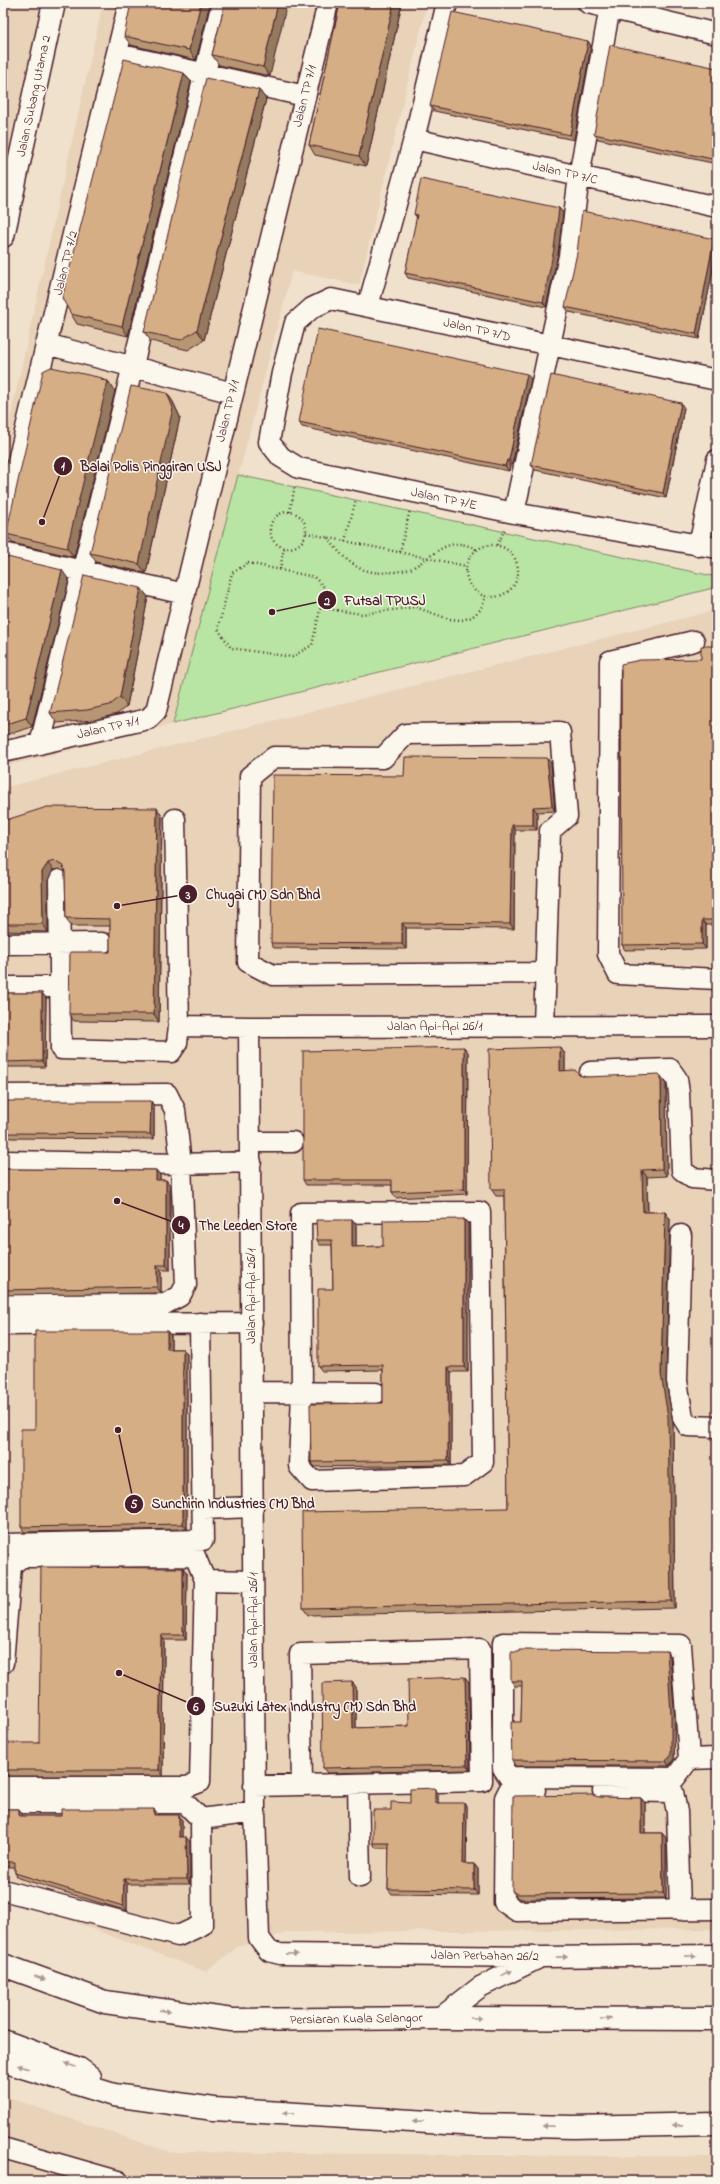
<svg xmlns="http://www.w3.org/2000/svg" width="720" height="2184" font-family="'Indie Flower',sans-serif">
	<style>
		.built { fill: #e8d2b8 }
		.green { fill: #b8e5a3; stroke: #818267 }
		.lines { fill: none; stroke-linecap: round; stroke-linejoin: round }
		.minor-casing { stroke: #4a1f2b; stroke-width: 23 }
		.major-casing { stroke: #4a1f2b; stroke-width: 25 }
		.path { stroke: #4a1f2b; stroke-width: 2.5; stroke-dasharray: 1 3; stroke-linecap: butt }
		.minor { stroke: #fbf7ec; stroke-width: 20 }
		.major { stroke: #fbf7ec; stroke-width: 22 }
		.wall { fill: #b79673; stroke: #4a1f2b }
		.shaded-wall { fill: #957a5e; stroke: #4a1f2b }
		.building { fill: #d5ae86; stroke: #4a1f2b }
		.oneway { fill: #ab9695 }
		.labels { text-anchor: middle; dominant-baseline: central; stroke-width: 3; stroke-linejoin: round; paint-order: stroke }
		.street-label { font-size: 13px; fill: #4a1f2b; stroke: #fbf7ec }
		.leader { fill: none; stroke: #4a1f2b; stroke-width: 1.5 }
		.callout-dot { fill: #4a1f2b; stroke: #fbf7ec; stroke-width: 1.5 }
		.mark-label { font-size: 12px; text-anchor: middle; font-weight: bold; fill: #fff }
		.callout-label { font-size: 14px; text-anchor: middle; font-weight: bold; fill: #4a1f2b; stroke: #fbf7ec; stroke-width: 3; stroke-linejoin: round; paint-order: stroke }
	</style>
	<rect width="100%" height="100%" fill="#f0e1cd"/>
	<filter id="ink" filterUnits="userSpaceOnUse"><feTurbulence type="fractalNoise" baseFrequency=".025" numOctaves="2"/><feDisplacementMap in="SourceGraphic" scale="8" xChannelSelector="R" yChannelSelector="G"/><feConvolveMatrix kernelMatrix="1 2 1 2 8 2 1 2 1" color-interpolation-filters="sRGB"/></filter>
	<g filter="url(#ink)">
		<path class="built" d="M3,3h42l-42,216z
			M103,3h324l-68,282 -67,-14 -119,453 -170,43v-318z
			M717,610v1319l-428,3 -52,15 -31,25 -203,-77v-1107z
			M3,2096l167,56 547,5v24h-714z"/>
		<path class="green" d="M238,475l479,102v10l-544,137z"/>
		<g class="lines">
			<g class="minor-casing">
				<path id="minor" d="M588,3l129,31
					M117,54l188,42
					M414,139l303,68
					M368,306l46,-167 33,-136
					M46,344l187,49
					M717,380l-386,-81 -19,9 -17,15 -13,50 -13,69 12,15 18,11 215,45 203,35
					M514,513l55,-257 10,-80 31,-169
					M3,523l126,-520
					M699,546l18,-86
					M3,553l182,41
					M694,641l-84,20 -2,293 10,20 99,5
					M40,744l182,-741
					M3,752l145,-33 8,-8 172,-708
					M175,819l4,207 70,1
					M59,880l2,169 110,3 6,-9 2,-17
					M3,944l99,-1
					M3,987h57
					M544,1026l6,-195 17,-15 -7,-84 -154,2 -23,24 -109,-1 -24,19 -2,186 25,13 272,-2
					M717,1026l-468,1 6,785 4,126 10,13 11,3 261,3 176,-2
					M590,1072l80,-3 7,10 2,14 3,77 10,8 25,2
					M3,1095l164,-1 8,16 6,54 5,121 -6,11 -15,8 -162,1
					M251,1142h42
					M3,1161l178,3 70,-2
					M480,1212l3,250 -19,14 -152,5 -13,-15 3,-73 -1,-180z
					M681,1235l-4,146 6,37 5,8 29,1
					M3,1325l249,-2
					M252,1392l124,1
					M203,1509l50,-2
					M3,1544l200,-4 -3,-217
					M205,1580l48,1
					M503,1643l178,2 8,114 -14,19 -166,-1 -6,-9z
					M3,1663l8,-97 10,-9 174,-1 10,24 -5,202 -13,5h-184
					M689,1759l28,-1
					M358,1784l2,93
					M254,1786l228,-5 -2,-132 -180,5 2,131
					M535,1790h-26l-4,8 -1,104 13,9 200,-2
					M603,1791l70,1 4,20 3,98
					M3,1803h182l16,16 1,106 -24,11 -175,-46
					M201,1819l54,-7
					M440,2018l40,-31 57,-28
					M3,2148l115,33"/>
			</g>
			<g class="major-casing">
				<path id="major" d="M3,236l51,-233
					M3,1965l102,37 127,18 208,-2 277,1
					M3,2041l76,28 11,8
					M3,2061l111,34 100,14 264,16 95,2 144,-3"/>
			</g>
			<path class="path" d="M270 530a18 18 0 1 1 36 0a18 18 0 1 1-36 0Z
				M290,512l5,-27
				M306,533l160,33
				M328,538c19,25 32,38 66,34 5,-1 13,-1 18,-4 22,-12 37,-35 65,-18
				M345,541l11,-42
				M466 571a26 26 0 1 1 52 0a26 26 0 1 1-52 0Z
				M497,545l8,-16
				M400,552l10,-42
				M248,563l66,14 11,11 -13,57 -20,12 -61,-9 -13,-19 14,-56z
				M280,569l4,-21
				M321,608l41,6 53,-7 34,12 13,1 10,-3 8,-7 6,-13"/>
			<use href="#minor" class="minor"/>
			<use href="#major" class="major"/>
		</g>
		<path class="wall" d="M210,3l-14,57 -65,-15 -7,-9z
			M225,3l45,73 -51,-11 -7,-10z
			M340,3h62l-36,163 -51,-11 -6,-10z
			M588,41l3,5 -17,94 -140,-29 -4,-5z
			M717,68v96l-119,-25 -4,-5z
			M184,73l7,9 -63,254 -51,-12 -6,-10z
			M259,90l7,9 -62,241 -16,10 -37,-9 -7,-9z
			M559,208l4,5 -5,41 -12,53 -138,-29 -3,-5 12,-55 -3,-4z
			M717,243v6l-18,90 -130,-27 -4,-5z
			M531,379l-19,86h-2l-1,6 -207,-44 -3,-5z
			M103,380l5,1 7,10 -41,166 -62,-14 -6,-9z
			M167,393l6,9 7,15 -34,156 -50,-11 -6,-9z
			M684,408l-18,90 -131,-28 -4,-5z
			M3,556l66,24 -37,147 -29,9z
			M141,588l7,9 -21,109 -10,8 -23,6 -37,3 -7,-10z
			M717,646v279h-11v24l-81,1 -3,-5 79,-286z
			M551,763l4,48 -18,1v18h-22l-1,99 -108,-1v21l-132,-1 -3,-5 133,-167z
			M162,816l-3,206 -85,-1 -5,-7 41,-62v-26h-39l-5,-8 -1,-46 -6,-3 -6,1 -5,10v52l-45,-1v-110z
			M3,993h39l4,5 -1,69h-42z
			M560,1047l5,7v17l21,6 80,6 1,93 -20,1 1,35h17l5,7 -4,162 7,42 2,185 -367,7 -5,-7 205,-100 -4,-312h-8l-5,-7z
			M468,1052l-1,142 -71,4 -4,-6v-7h-86l-3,-5z
			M151,1101l3,5v33l-144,-1 -4,-5z
			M3,1169l153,1 4,5v5h6l4,5v85h-9v23l-158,2z
			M464,1219l4,5v148h-17v93l-136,2 -4,-5 72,-59v-33l-61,1 -4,-5 15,-77 -1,-44h-12l-3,-5 39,-15v22l27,-1z
			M167,1331l4,5v13h12l4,5v175l-163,3 -3,-5 14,-98z
			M183,1568l4,5 -1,67h-22l-1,136h-155l-3,-6 34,-27z
			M670,1656l5,63 -1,40 -5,7h-154l-3,-6 9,-38 1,-36h-7l-4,-5z
			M352,1682l4,5v41l53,-2 60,-44 1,88 -143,3 -4,-5z
			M438,1793v10l29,5 -1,56h8l4,5v26l-86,-1 -4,-5 1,-41h-13l-3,-5 18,-33z
			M599,1797l42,1 4,5v30h17l4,5v60l-145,1 -5,-3 -4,-5z
			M3,1809h16l3,5v2h39l97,-2v1l24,5v17l8,5v42h-63v27l-109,-33 -3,-5v-6h-12z"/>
		<path class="shaded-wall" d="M201,3h9l-14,57 -7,-10z
			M278,3h9l-17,73 -7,-9z
			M394,3h8l-36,163 -7,-10z
			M588,41l3,5 -17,94 -4,-5z
			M184,73l7,9 -63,254 -6,-10z
			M259,90l7,9 -62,241 -7,-10z
			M559,208l4,5 -5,41 -12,53 -3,-5z
			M714,239l3,4v6l-18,90 -3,-5z
			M527,374l4,5 -19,86 -3,-5z
			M102,378l5,8 1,-5 7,10 -41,166 -7,-9z
			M167,393l6,9 7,15 -34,156 -7,-9z
			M681,403l3,5 -18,90 -3,-5z
			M507,460l3,5 -1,6 -4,-5z
			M62,570l7,10 -37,147 -6,-9z
			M141,588l7,9 -21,109 -7,-9z
			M547,758l4,5 4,48 -3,-5z
			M533,807l4,5v18l-4,-5z
			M157,808l5,8 -3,206 -5,-8z
			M512,825l3,5 -1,99 -4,-5z
			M48,863l5,7 -5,10v52l-5,-8 -1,-52z
			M702,920l4,5v24l-4,-5z
			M402,923l4,5v21l-4,-5z
			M42,993l4,5 -1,69 -3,-6z
			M464,1047l4,5 -1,142 -3,-5z
			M560,1047l5,7v24l-5,-7z
			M661,1076l5,7 1,93 -5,-7z
			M151,1101l3,5v33l-4,-5z
			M156,1170l4,5v10l-4,-5z
			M642,1170l5,7 1,42 -5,-7z
			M166,1180l4,5v85l-4,-5z
			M665,1212l5,7 -4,162 7,42 2,185 -4,-7 -10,-227z
			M464,1219l4,5v148l-4,-5z
			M352,1220l4,5v27l-4,-5z
			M157,1265l4,5v23l-4,-6z
			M167,1331l4,5v18l-4,-5z
			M183,1349l4,5v175l-4,-5z
			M448,1367l3,5v93l-3,-5z
			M183,1568l4,5 -1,67 -3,-5z
			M161,1635l3,5 -1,136 -4,-6z
			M667,1651l3,5 5,63 -1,40 -5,7 -3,-5z
			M465,1677l4,5 1,88 -3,-5z
			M352,1682l4,5v46l-3,-5z
			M435,1788l3,5v15l-3,-5z
			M641,1798l4,5v35l-4,-5z
			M464,1803l3,5 -1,61 -3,-5z
			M19,1809l3,5v7l-3,-5z
			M154,1809l4,5v6l-4,-5z
			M179,1815l3,5v22l-3,-5z
			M662,1833l4,5v60l-3,-5z
			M186,1837l4,5v42l-3,-5z
			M474,1864l4,5v26l-4,-5z
			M124,1879l3,5v27l-4,-5z"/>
		<path class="building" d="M131,3h70l-12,47 -65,-14z
			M225,3h53l-15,64 -51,-12z
			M340,3h54l-35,153 -50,-11z
			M452,12l136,29 -18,94 -140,-29z
			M610,45l107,23v92l-123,-26z
			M124,59l60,14 -62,253 -51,-12 -9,-16z
			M206,78l53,12 -62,240 -16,10 -37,-8z
			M421,179l138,29 -5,41 -11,53 -138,-29 12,-58 -3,-1z
			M582,211l132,28 -18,95 -131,-27 12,-54z
			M318,329l209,45 -18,86h-2l-2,6 -206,-44z
			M51,367l51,11 -1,2 7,1 -41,167 -61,-14 37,-163z
			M551,375l130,28 -18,90 -132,-28z
			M131,386l36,7 6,15 -34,156 -49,-11z
			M3,556l59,14 -36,148 -23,7z
			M84,575l57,13 -21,109 -10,8 -23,5 -37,3z
			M701,646h16v274h-15v24l-80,1 -1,-281 19,-4 61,-1z
			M405,757l142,1 5,48 -19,1v18h-21l-2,99 -108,-1v21l-131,-1 2,-168 131,1z
			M47,807l110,1 -3,206h-85l1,-62h40v-33l-44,-1 -1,-46 -2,-6 -9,-5 -6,2 -6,9 1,52h-40v-103z
			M3,993h39v68l-39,1z
			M464,1047v142l-72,3v-12h-89v-129z
			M560,1047v24l15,-1 4,5 7,2 73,-3 2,2 1,93 -20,1 1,42h22l-4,162 7,43 3,184 -368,7 -1,-96 206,-4 -4,-319h-13l-2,-140z
			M7,1101h144l-1,33 -144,-1z
			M3,1169l153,1v10h10v85h-9v22l-154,3z
			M464,1219v148h-16v93l-137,2 -1,-58 73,-1v-38l-65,1v-77h15l-1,-49h-15l-1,-20h36v27l31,-1v-26z
			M35,1331h132v18h16v175l-162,3v-98h14z
			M41,1567l142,1v67h-22l-2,135h-154v-27h34z
			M519,1650l148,1 4,63v40l-5,7 -154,-1 -1,-38h10l1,-41h-11v-29h8z
			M465,1677l2,88 -144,3 -1,-85 30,-1 1,46 56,-2 -1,-47z
			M435,1788v15h29l-1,61h11v26l-86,-1 1,-46h-16v-33h18v-8l19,1v-14z
			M592,1795l7,2 42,1v35h21l1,60 -146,1 -5,-3 1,-95z
			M3,1809h16v7h42v-7h93v6h25v22h7l1,42h-63l-1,27 -108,-33v-11h-12z"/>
		<defs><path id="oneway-solid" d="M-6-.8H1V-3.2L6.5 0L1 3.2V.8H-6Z"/></defs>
		<g class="oneway">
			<use href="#oneway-solid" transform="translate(292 1954) rotate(1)"/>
			<use href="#oneway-solid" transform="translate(691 1956) rotate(-1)"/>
			<use href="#oneway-solid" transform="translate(562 1957) rotate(-1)"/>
			<use href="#oneway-solid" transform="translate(507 1973) rotate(-26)"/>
			<use href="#oneway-solid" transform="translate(40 1978) rotate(20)"/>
			<use href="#oneway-solid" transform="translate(165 2011) rotate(8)"/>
			<use href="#oneway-solid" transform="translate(476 2018)"/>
			<use href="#oneway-solid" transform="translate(606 2019)"/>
			<use href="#oneway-solid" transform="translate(70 2065) rotate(-160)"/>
			<use href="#oneway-solid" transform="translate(23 2067) rotate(-163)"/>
			<use href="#oneway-solid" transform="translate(288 2113) rotate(-177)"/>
			<use href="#oneway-solid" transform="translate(418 2121) rotate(-177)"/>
			<use href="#oneway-solid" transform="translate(678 2125) rotate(179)"/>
			<use href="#oneway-solid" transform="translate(548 2126) rotate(-179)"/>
		</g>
	</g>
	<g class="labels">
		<g class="street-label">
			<text transform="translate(34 96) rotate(-78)">Jalan Subang Utama 2</text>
			<text transform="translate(305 96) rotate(-76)">Jalan TP 7/1</text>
			<text transform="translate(565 173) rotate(13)">Jalan TP 7/C</text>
			<text transform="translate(66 263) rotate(-76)">Jalan TP 7/2</text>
			<text transform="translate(477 330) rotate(13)">Jalan TP 7/D</text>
			<text transform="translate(228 411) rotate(-76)">Jalan TP 7/1</text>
			<text transform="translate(444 499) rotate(12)">Jalan TP 7/E</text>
			<text transform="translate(108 728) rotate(-13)">Jalan TP 7/1</text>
			<text x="435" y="1026">Jalan Api-Api 26/1</text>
			<text transform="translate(251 1296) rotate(-90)">Jalan Api-Api 26/1</text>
			<text transform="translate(253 1620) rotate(-90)">Jalan Api-Api 26/1</text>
			<text transform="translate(485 1956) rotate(1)">Jalan Perbahan 26/2</text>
			<text transform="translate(356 2019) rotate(-1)">Persiaran Kuala Selangor</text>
		</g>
	</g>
	<path class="leader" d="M42 522L63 466M272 612L327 600M117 906L188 894M117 1201L181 1225M118 1430L134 1504M119 1673L196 1706"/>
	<g class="callout-dot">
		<circle cx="42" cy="522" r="4"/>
		<circle cx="272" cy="612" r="4"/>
		<circle cx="117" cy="906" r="4"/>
		<circle cx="117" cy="1201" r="4"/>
		<circle cx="118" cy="1430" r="4"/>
		<circle cx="119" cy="1673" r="4"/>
		<circle cx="63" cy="466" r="10"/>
		<circle cx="327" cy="600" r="10"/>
		<circle cx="188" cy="894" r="10"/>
		<circle cx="181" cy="1225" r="10"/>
		<circle cx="134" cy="1504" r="10"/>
		<circle cx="196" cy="1706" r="10"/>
	</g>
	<g class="mark-label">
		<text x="63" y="470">1</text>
		<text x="327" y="605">2</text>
		<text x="188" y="899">3</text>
		<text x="181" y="1229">4</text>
		<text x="134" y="1508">5</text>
		<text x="196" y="1711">6</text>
	</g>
	<g class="callout-label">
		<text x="151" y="471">Balai Polis Pinggiran USJ</text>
		<text x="385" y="605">Futsal TPUSJ</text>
		<text x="263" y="899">Chugai (M) Sdn Bhd</text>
		<text x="248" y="1230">The Leeden Store</text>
		<text x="233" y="1508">Sunchirin Industries (M) Bhd</text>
		<text x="315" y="1711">Suzuki Latex Industry (M) Sdn Bhd</text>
	</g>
	<rect width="720" height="2184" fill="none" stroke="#fbf7ec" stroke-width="16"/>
	<rect x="8" y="8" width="704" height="2168" fill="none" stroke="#4a1f2b" stroke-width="1.5" filter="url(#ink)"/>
</svg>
